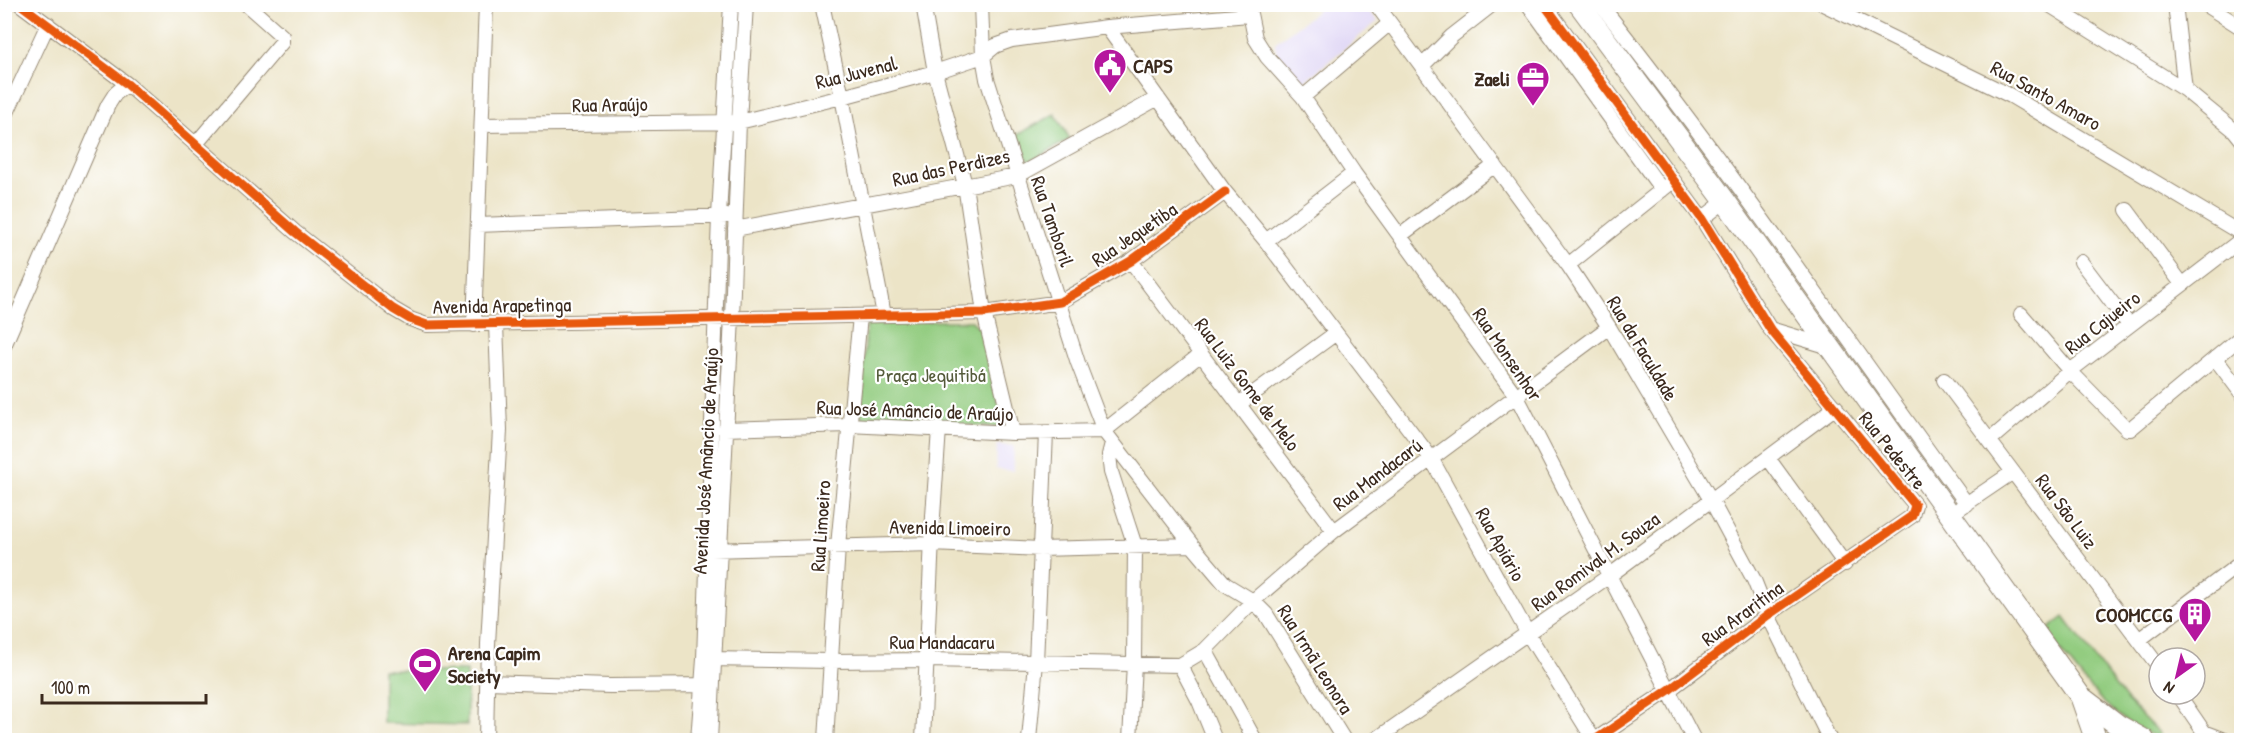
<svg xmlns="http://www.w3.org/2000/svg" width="2246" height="745" font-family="'Patrick Hand',sans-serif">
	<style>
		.built { fill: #dfd5f5 }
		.green { fill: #93cc80; stroke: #677b4f; stroke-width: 1.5 }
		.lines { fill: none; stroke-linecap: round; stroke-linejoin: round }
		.minor-casing { stroke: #948772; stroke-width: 16 }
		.highway-casing { stroke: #948772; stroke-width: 23 }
		.minor { stroke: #fff; stroke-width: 14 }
		.highway { stroke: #fff; stroke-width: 21 }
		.cycleway-casing { stroke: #fff; stroke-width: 13 }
		.cycleway { stroke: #e8590c; stroke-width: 9 }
		.labels { text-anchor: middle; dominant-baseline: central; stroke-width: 4.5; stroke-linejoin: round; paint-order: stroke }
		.poi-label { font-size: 20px; font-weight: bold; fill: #3b2a1e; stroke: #fff; text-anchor: start }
		.street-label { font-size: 20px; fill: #3b2a1e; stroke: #fff }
		.park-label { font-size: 20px; fill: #555b3b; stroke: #fff }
	</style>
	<rect width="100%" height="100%" fill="#fff"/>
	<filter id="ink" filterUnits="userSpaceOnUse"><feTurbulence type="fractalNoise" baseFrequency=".0167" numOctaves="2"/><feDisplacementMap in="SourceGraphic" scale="12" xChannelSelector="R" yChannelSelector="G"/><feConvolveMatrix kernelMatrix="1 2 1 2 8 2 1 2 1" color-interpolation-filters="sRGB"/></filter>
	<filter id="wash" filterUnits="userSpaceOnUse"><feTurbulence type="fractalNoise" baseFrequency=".008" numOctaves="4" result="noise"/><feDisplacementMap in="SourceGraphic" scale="24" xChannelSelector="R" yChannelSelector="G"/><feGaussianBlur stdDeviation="1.35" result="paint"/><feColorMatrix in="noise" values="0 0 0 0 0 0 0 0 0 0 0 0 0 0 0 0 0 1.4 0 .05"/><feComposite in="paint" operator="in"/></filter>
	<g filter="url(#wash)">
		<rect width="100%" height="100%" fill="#ece4c7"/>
		<path class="built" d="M1325,5h38l15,16 -77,63 -24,-30 -2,-11z
			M997,445l17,1 -1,25 -17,-2z"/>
		<path class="green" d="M1055,114l15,25 -41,23 -14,-26z
			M872,321h100l9,9 21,87v6l-3,4 -138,-8 5,-91 3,-5z
			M2064,617l61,82 41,41c-57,-17 -86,-64 -120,-109z
			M383,670l84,1v54l-84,-2z"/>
	</g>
	<g filter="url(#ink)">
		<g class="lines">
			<g class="minor-casing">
				<path id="minor" d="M20,4l107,80 168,148 98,77 17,10 17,6 557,-12 76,-11 71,-41 94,-69
					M822,4l20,93 42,218
					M923,4l12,68 30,113 19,128 29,120
					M981,4l2,52 4,23 91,284 26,68 88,114 33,39 28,17 13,13 78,126
					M1248,4l7,34 12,19 36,40 51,76 163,224 177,343
					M1376,4l192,261 41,62 102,173 43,80 14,35 62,125
					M1528,4l134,186
					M1544,4l158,215 68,110 145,176 -3,11 -144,99 -99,75 -74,50
					M1600,4c129,162 245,333 367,500
					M1823,4l188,92 231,138
					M2048,4l137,86 49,40 8,10
					M2175,4l10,86
					M2204,4l38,24
					M1107,27l118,165 41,49 165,217 97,176 66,106
					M1422,66l30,-30 41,-32
					M1303,97l87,-74
					M4,119l44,-95
					M482,125l257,-3 103,-25 93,-25 48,-16 12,-10 17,-6 95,-13 142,-12
					M195,145l87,-103v-6l-36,-32
					M2127,210l55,74
					M1702,219l23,-18
					M478,225l249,-9
					M735,229l282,-53 141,-78
					M1401,235l94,-70
					M1266,241l88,-68
					M1131,261l203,270
					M2081,262l48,63
					M1568,265l100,-80
					M2021,314l49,57 57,58h3l112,-93
					M474,325l12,-321
					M1770,329l60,18
					M4,346l104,-241 7,-11 12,-10
					M2215,358l27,36
					M1944,380l215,287
					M1239,404l97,-71
					M725,429l123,-4 165,8 91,-2 97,-77
					M1990,440l80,-69 172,-132
					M1112,443l-3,12 2,17 24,74 -1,117 -4,77
					M1768,458l77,106
					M1960,508l53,-36
					M711,550l221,-6 108,5 152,-4
					M2140,639l102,-77
					M1205,650l50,90
					M708,659l122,2 97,-1 253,5
					M1180,665l25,-15 48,-49 81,-70 275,-204
					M1180,665l19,36 16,39
					M488,682l122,4 101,-1
					M2178,694l26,38 21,8
					M486,740l2,-96 12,-214 -4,-106
					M698,740l6,-81 15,-443 12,-212
					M710,740l22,-422 7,-196 7,-118
					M826,740l12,-194 22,-230
					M923,740l10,-224 6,-87
					M1029,740l7,-78 10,-229
					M1375,740l234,-164 227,-169"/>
			</g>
			<g class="highway-casing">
				<path id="highway" d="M1579,4l146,197 356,496 15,43
					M2081,697l38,29 25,14"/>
			</g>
			<use href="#minor" class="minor"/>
			<use href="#highway" class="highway"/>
			<g class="cycleway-casing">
				<path id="cycleway" d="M20,4l107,80 168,148 98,77 17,10 17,6 557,-12 76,-11 71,-41 94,-69
					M1544,4l158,215 68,110 145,176 -3,11 -144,99 -99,75 -74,50"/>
			</g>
			<use href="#cycleway" class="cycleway"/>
		</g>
	</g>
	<defs>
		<g id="civic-pin" transform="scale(1.725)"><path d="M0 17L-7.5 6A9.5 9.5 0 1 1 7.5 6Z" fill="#b5179e" stroke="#fff"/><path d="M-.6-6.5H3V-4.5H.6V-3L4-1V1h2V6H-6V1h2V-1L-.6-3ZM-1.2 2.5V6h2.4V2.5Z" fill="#fff"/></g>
		<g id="office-pin" transform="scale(1.725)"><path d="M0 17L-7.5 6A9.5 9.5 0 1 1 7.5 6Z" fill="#b5179e" stroke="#fff"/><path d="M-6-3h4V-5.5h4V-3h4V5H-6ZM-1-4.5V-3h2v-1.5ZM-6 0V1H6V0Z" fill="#fff"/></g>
		<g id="building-pin" transform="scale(1.725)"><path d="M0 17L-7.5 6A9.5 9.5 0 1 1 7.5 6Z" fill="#b5179e" stroke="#fff"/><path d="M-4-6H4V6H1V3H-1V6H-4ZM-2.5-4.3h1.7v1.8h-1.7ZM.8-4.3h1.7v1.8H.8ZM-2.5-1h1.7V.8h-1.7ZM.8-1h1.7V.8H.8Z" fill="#fff"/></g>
		<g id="stadium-pin" transform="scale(1.725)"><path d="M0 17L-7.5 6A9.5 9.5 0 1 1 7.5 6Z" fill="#b5179e" stroke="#fff"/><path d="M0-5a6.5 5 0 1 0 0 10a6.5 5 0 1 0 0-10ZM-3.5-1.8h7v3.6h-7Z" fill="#fff"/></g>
	</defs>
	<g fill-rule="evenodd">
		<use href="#civic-pin" x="1110" y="65"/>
		<use href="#office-pin" x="1533" y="78"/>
		<use href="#building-pin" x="2195" y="614"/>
		<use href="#stadium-pin" x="425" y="664"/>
	</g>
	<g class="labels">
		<g class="poi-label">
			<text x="1133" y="65">CAPS</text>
			<text x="1510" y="78" text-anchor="end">Zaeli</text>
			<text x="2172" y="614" text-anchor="end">COOMCCG</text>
			<text x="448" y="652">Arena Capim<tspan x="448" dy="23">Society</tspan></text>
		</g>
		<g class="street-label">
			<text transform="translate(856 72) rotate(-14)">Rua Juvenal</text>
			<text transform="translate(2046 95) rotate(29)">Rua Santo Amaro</text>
			<text transform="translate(610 104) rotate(-1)">Rua Araújo</text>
			<text transform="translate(951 167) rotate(-12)">Rua das Perdizes</text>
			<text transform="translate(1053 221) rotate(71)">Rua Tamboril</text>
			<text transform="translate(1134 234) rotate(-34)">Rua Jequetiba</text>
			<text transform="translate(502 305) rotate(-1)">Avenida Arapetinga</text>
			<text transform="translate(2102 322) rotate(-38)">Rua Cajueiro</text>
			<text transform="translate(1643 348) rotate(59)">Rua da Faculdade</text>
			<text transform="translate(1508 354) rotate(56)">Rua Monsenhor</text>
			<text transform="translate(1248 384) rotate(53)">Rua Luiz Gome de Melo</text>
			<text transform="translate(915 410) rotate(2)">Rua José Amâncio de Araújo</text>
			<text transform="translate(1893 450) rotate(51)">Rua Pedestre</text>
			<text transform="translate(705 461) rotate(-87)">Avenida José Amâncio de Araújo</text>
			<text transform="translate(1377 474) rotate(-37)">Rua Mandacarú</text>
			<text transform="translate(2067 511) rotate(53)">Rua São Luiz</text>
			<text transform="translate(820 526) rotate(-86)">Rua Limoeiro</text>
			<text transform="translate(950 527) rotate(1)">Avenida Limoeiro</text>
			<text transform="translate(1501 544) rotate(61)">Rua Apiário</text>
			<text transform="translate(1595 561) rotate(-36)">Rua Romival M. Souza</text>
			<text transform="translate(1742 613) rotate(-36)">Rua Araritina</text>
			<text x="942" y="641">Rua Mandacaru</text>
			<text transform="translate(1316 659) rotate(58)">Rua Irmã Leonora</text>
		</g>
		<g class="park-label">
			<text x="931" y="374">Praça Jequitibá</text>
		</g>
	</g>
	<rect width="2246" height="745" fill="none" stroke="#fff" stroke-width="24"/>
	<g transform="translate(2177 676) rotate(214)"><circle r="28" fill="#ffffff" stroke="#b1aaa5" stroke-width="1.5"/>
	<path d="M0-4.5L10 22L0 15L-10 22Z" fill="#b5179e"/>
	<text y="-9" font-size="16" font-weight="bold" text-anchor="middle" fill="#3b2a1e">N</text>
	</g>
	<path d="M42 694v9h164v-9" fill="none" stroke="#3b2a1e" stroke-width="3"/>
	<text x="51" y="694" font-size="18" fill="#3b2a1e" stroke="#ffffff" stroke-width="4.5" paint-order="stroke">100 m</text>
</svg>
